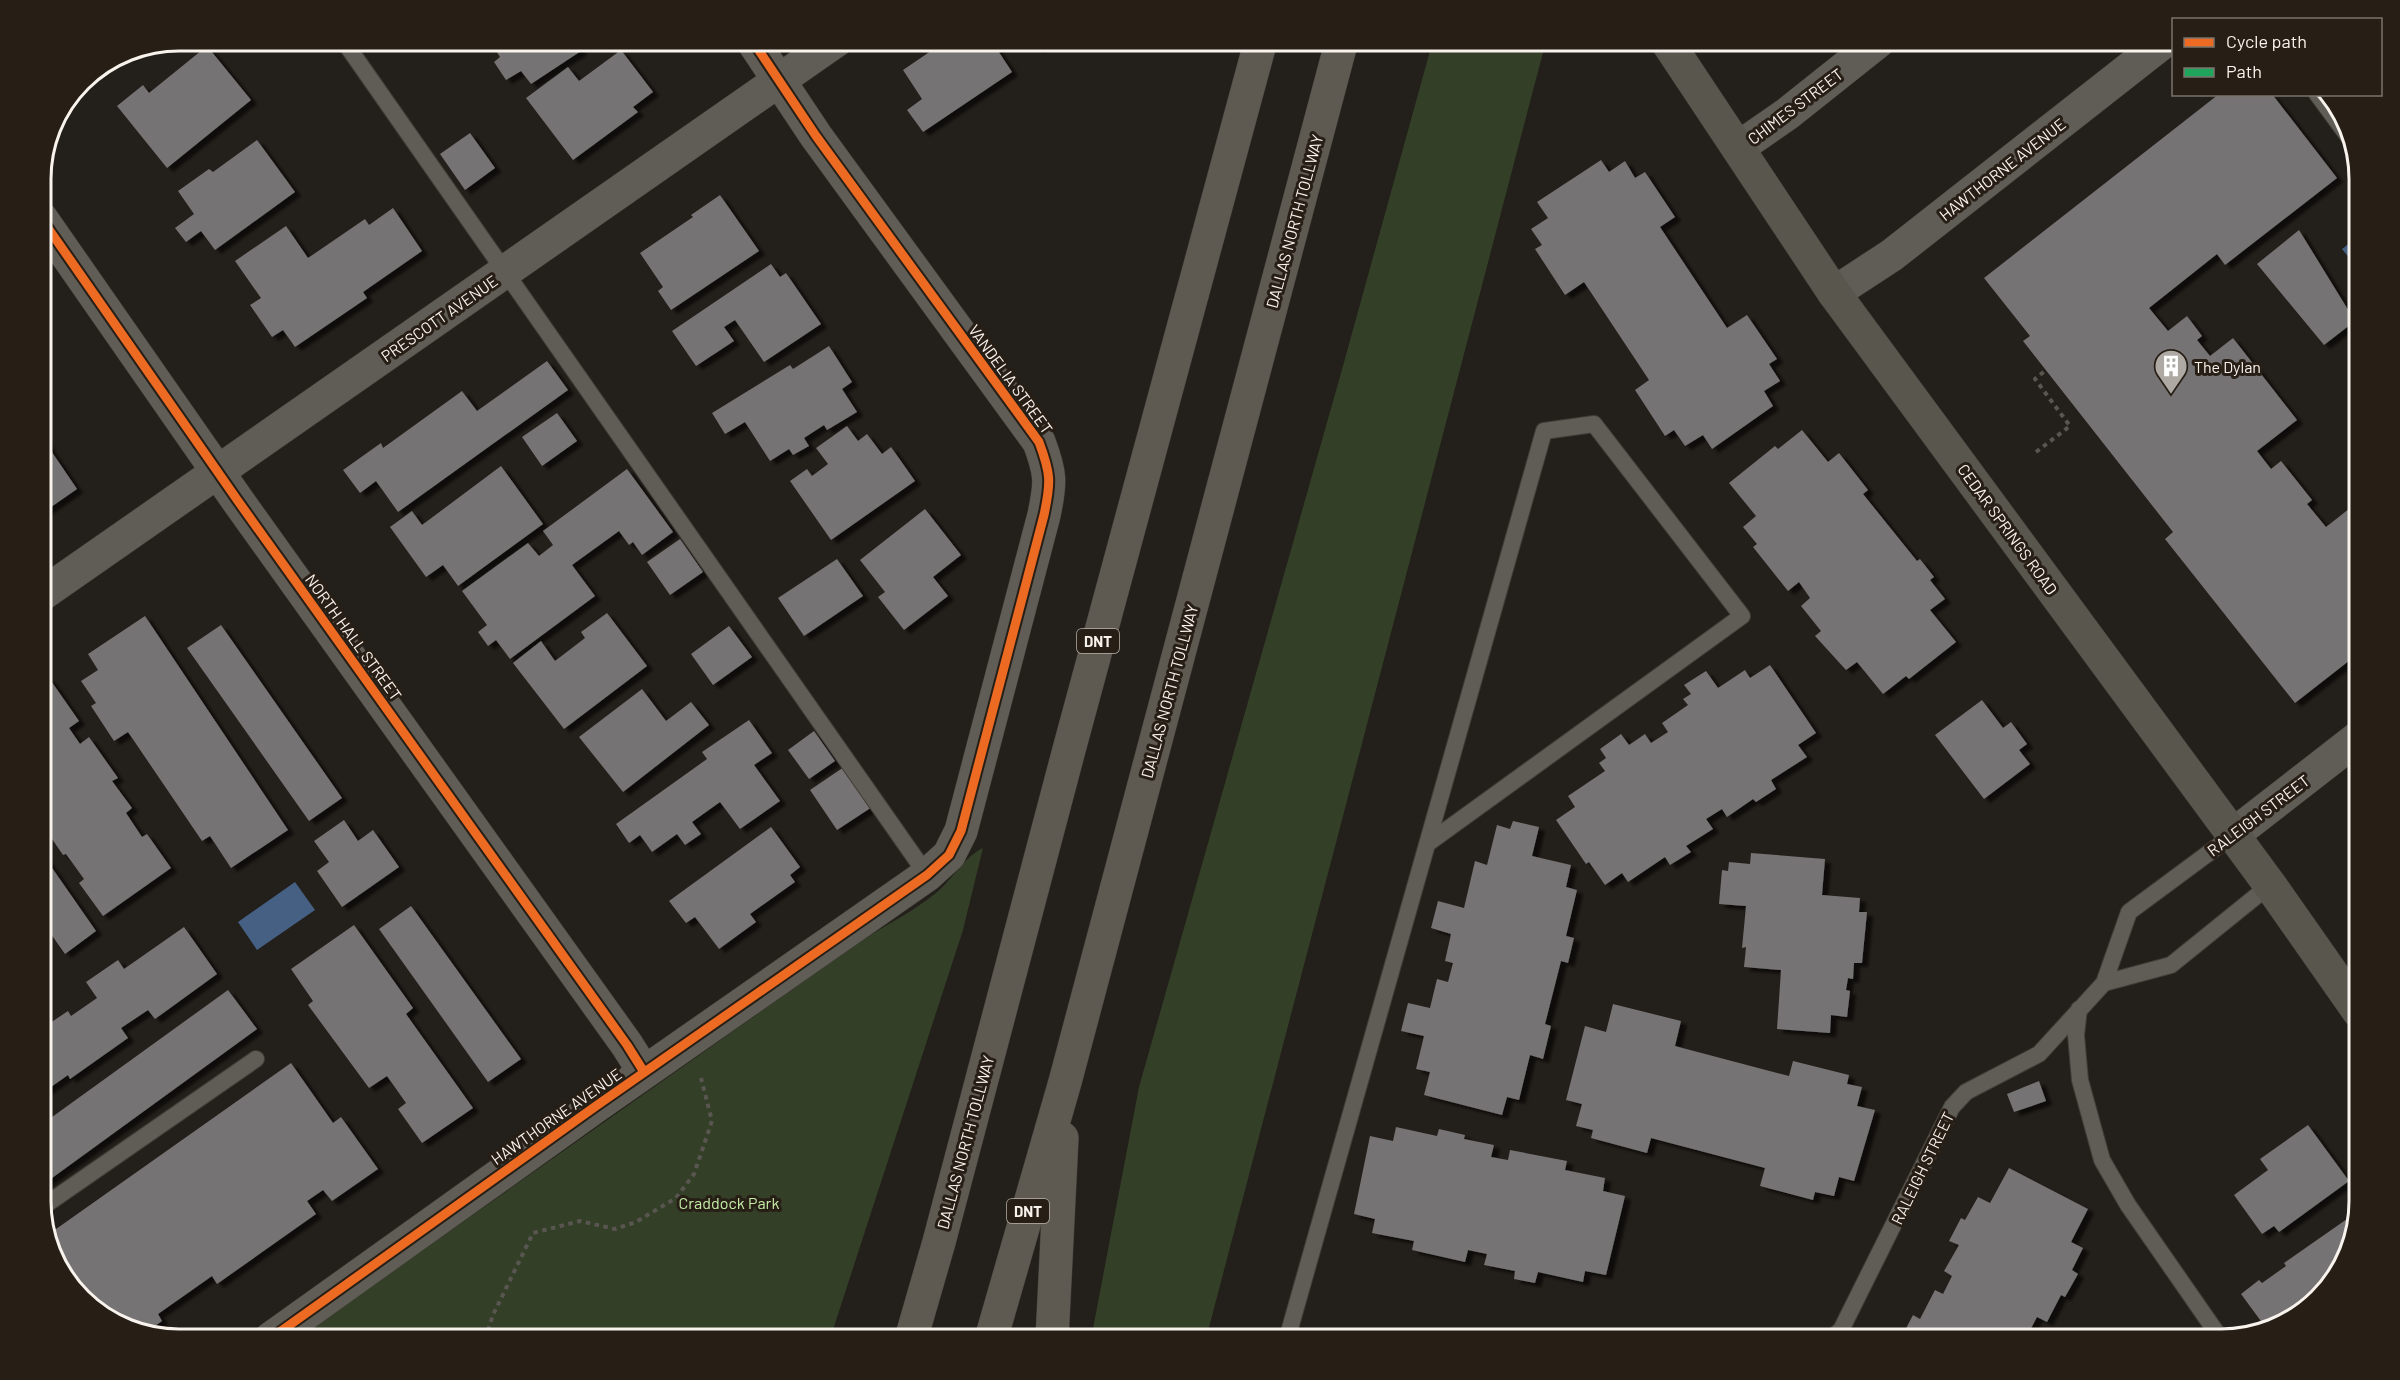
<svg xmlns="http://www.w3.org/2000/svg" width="2400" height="1380" font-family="Barlow,sans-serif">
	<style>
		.green { fill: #333f27 }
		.water { fill: #466084 }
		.building { fill: #757373; filter: url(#shadow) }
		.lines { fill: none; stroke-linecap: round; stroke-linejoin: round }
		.service-casing { stroke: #403d38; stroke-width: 18 }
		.minor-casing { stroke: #403d38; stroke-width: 34 }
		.secondary-casing { stroke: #403d38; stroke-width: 34 }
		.motorway-casing { stroke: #403d38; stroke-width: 34 }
		.path { stroke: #595651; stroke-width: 4; stroke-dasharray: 4.5 4.5; stroke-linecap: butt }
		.service { stroke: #605d56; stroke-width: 16 }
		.minor { stroke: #605d56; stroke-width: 33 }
		.secondary { stroke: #59564e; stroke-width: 33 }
		.motorway { stroke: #5e5a51; stroke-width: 33 }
		.quiet { stroke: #20a55d; stroke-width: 8; stroke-dasharray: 15 8; stroke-linecap: butt }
		.cycleway-casing { stroke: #271f16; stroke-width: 13 }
		.cycleway { stroke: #ed6a23; stroke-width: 9 }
		.labels { text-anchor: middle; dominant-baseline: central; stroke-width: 6; stroke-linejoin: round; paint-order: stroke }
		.shield { fill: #271f16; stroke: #bab3ac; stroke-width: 1.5 }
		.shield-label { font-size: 15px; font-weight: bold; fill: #f9f3ed }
		.street-label { font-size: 16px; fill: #f9f3ed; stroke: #271f16 }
		.poi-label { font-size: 16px; fill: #f9f3ed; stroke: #271f16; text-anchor: start }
		.park-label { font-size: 16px; fill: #c5eda7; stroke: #271f16 }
		.rim { fill: none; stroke: #f9f3ed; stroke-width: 3 }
	</style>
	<defs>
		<filter id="shadow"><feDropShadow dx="6" dy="4" stdDeviation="1.5" flood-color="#0009"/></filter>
	</defs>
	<rect width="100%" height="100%" fill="#231f1a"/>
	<path class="green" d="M1433,40l113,1 -340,1298h-115l48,-252 202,-714z
		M983,848l-20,82 -133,409h-533l564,-398c25,-16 53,-30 75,-48 17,-14 28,-36 47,-45z"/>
	<path class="water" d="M2359,230v40l-17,-21 13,-10 -2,-4z
		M295,882l20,28 -58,40 -19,-28z"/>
	<path class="building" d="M489,40h95l-6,5 3,6 -50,33 -10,-13 -15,9 -12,-18 6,-5z
		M947,40h44l21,32 -89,60 -16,-22 15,-11 -19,-29z
		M1031,40h20l-14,9z
		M207,46l44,54 -84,68 -50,-62 26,-21 6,8z
		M141,48l-13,10 -5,-5 3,-2z
		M621,50l32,42 -20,15 5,5 -65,48 -47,-62 42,-31 11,14z
		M2219,94h53l65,84 -112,87 -8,-11 -68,54 19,23 19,-15 15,20 -5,4 13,16 23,-18 64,82 -40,31 14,18 10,-8 31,39 -5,4 19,23 33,-26v152l-64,50 -130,-164 8,-7 -150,-191 7,-5 -46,-58z
		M470,133l25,35 -30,22 -25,-36z
		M257,140l38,52 -80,58 -14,-19 -15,11 -11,-14 19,-14 -16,-23 31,-22 4,3z
		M1601,160l8,12 16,-11 10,17 10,-6 30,45 -15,10 67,101 20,-13 30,44 -8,5 11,17 -16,10 9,15 -61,43 -9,-14 -18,11 -11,-16 -9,6 -30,-46 14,-10 -65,-98 -19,13 -30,-46 7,-4 -11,-16 17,-11 -11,-16z
		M720,195l39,56 -88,59 -13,-19 5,-4 -23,-34 53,-36 -2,-2z
		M393,208l29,43 -59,41 4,6 -72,49 -12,-17 -11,7 -22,-32 11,-7 -26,-37 51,-35 22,32 57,-39 4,6z
		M2299,230l56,91 -31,24 -67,-81z
		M771,264l9,13 6,-4 35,51 -57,38 -29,-42 -11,7 10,14 -38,25 -24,-35z
		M829,346l23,36 -10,7 15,23 -30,18 -3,-5 -20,13 5,8 -16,9 -4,-6 -19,12 -25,-39 -20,12 -13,-21 78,-48 3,4z
		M547,361l21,29 -170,122 -22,-31 -16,12 -17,-23 38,-27 2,5 79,-57 15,20z
		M557,413l20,28 -35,25 -20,-29z
		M847,426l11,15 9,-7 15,20 9,-7 24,34 -84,59 -41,-59 17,-12 5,7 16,-12 -12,-16z
		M1802,430l26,32 11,-9 29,37 -5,4 54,67 3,-2 14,18 -4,3 15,19 -15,11 26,32 -47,37 -3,-3 -23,18 -26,-32 -11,8 -31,-34 6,-5 -20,-25 9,-8 -11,-16 -11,9 -35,-44 4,-3 -14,-17 13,-11 -27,-33 46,-37 3,3z
		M41,436l36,53 -36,25z
		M501,466l42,58 -85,62 -15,-21 -17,12 -36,-50 22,-16 10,14z
		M627,469l46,63 -31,23 -9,-13 -4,3 -10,-14 -47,34 23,31 -85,63 -14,-19 -8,6 -10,-14 9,-7 -25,-34 66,-48 11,13 14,-11 -10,-14z
		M925,509l36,46 -28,22 15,19 -44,34 -26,-33 7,-5 -25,-32z
		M680,539l23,33 -33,23 -23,-33z
		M837,559l26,37 -59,40 -26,-38z
		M607,613l40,53 -83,63 -51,-66 28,-22 14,20 30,-23 -4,-6z
		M145,616l143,214 -57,38 -21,-32 -8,5 -74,-109 -14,9 -23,-35 5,-3 -15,-22 17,-11 -10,-16z
		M221,625l121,173 -33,23 -122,-173z
		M729,626l23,31 -39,28 -22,-31z
		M1770,665l46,68 -18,12 9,12 -36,23 5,9 -20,13 -3,-3 -26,18 -5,-8 -16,10 7,10 -27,17 5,6 -21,13 -5,-8 -37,25 -6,-9 -17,12 -16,-23 -3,2 -30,-44 19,-13 -7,-11 37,-25 -6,-8 7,-5 -6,-9 21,-15 8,11 16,-11 6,9 17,-11 -6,-9 26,-18 -5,-6 8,-5 -7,-9 22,-14 12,17 27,-18 5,8z
		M49,678l30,43 -10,7 11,16 9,-7 29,41 -6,3 20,27 -6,5 16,24 5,-3 24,34 -68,48 -24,-33 5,-4 -18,-25 -3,1 -22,-32v-139z
		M642,689l24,32 25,-19 18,23 -86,67 -44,-55z
		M1982,700l21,28 8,-6 16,22 -8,6 11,14 -46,35 -49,-64z
		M749,720l23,33 -18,12 26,36 -40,28 -20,-27 -28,20 9,12 -16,11 -8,-11 -25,18 -12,-17 -11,8 -13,-19 91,-65 -5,-7z
		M814,731l21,30 -26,18 -21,-29z
		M844,767l28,40 -35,23 -27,-40z
		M344,820l14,21 15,-11 26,37 -57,40 -25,-36 12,-9 -15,-21z
		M1513,821l26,6 -7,29 39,9 -5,22 11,3 -11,46 8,2 -6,25 -7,-2 -16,63 6,2 -8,33 -13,-4 -11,45 -12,-3 -5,18 -78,-20 6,-23 -14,-3 8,-33 -23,-5 7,-28 22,5 7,-29 11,3 5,-19 -8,-2 6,-27 -20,-6 7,-27 26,7 11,-47 12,4 10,-40 13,4z
		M771,827l29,40 -10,8 5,7 -45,32 6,8 -37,27 -24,-32 -9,6 -17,-22z
		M41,852l55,79 -31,23 -24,-34z
		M1751,853l74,6 -3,36 38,3 -1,14h8l-5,51h-8l-1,16 -5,-1 -2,12 4,1 -3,26 -16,-2 -1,18 -53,-4 4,-59 -37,-3 2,-20 -4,1 4,-42 -27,-2 3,-34 6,1 1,-9 21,2z
		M411,906l110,153 -33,23 -109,-153z
		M354,925l59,83 -7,6 67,94 -51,35 -24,-34 8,-6 -19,-27 -18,12 -61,-83 5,-4 -22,-32z
		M184,927l33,47 -62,45 -7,-9 -27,18 7,10 -58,41 -2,-4 -27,19v-65l27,-18 3,5 26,-18 -11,-16 32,-22 6,9z
		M228,990l29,39 -216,157v-61z
		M1613,1004l68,17 -6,25 114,30 4,-15 56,14 -2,9 15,3 -5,19 18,4 -21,71 -15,-4 -5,19 -19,-4 -2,8 -53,-14 5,-18 -114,-30 -4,15 -56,-15 2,-8 -17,-4 6,-22 -16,-4 19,-74 21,6z
		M291,1063l42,60 8,-6 37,52 -46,32 -9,-11 -16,11 9,13 -99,70 -5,-8 -54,38 4,7 -14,10 -38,-10 -22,-20 -32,-45 -7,-22z
		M2039,1081l7,20 -32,11 -7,-18z
		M2308,1125l41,56 -70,51 -5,-6 -12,8 -28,-39 34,-25 -8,-11z
		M1396,1127l41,9 2,-7 26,6 -1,4 30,6 -3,12 17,3 2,-10 57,11 -2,9 40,8 -2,13 22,5 -19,79 -21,-4 -2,11 -45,-10 -3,11 -21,-4 1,-8 -31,-6 3,-11 -19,-4 -3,12 -53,-12 2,-9 -42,-8 3,-14 -21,-5 16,-78 23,5z
		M2009,1168l79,41 -17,33 12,6 -11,22 6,4 -13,23 -4,-2 -14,27 -10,-5 -8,15 8,5 -1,2h-126l-8,-3 11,-21 7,4 15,-29 8,4 9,-18 -8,-5 15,-26 -10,-4 12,-23 4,2 13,-23 12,6z
		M2357,1212l-16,58 -50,51 -25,7 -25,-34 18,-14 3,3 24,-17 -2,-3z"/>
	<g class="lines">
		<g class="service-casing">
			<path id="service" d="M343,40l584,835
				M2317,94l31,42
				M2104,983l67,-18 99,-80
				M2079,1009l-3,26 4,45 22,80 26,45 93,134
				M41,1208l215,-149
				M1287,1339l257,-908 50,-7 148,192 -315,228
				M1830,1339l11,-9 111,-223 14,-15 73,-38 65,-71 25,-71 104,-77"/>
		</g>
		<g class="minor-casing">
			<path id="minor" d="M1738,148l49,-34 93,-74
				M41,218l197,283 389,544 17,27
				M1834,293l58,-38 274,-215
				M41,595l796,-555
				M2233,835l126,-98
				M270,1339l326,-233 331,-231 22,-20 12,-24 83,-316c7,-33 7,-41 -5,-73l-223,-306 -64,-96"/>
		</g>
		<g class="secondary-casing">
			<path id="secondary" d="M1666,40l168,253 436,592 89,127"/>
		</g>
		<g class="motorway-casing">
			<path id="motorway" d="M911,1339l28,-97 131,-496 191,-706
				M991,1339l74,-257 277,-1042
				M1052,1339l10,-201"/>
		</g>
		<path class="path" d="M2036,452l34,-26 -35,-47 11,-9
			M485,1339l8,-24 40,-82 47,-12 35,8 21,-7 40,-24 18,-24 18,-53 -11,-43"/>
		<use href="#service" class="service"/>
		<use href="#minor" class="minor"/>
		<use href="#secondary" class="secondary"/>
		<use href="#motorway" class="motorway"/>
		<path class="quiet" d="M395,1339h8"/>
		<g class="cycleway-casing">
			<path id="cycleway" d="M41,218l197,283 389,544 17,27
				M270,1339l326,-233 331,-231 22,-20 12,-24 83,-316c7,-33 7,-41 -5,-73l-223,-306 -64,-96"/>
		</g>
		<use href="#cycleway" class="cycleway"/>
	</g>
	<defs>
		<g id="building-pin" transform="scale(1.725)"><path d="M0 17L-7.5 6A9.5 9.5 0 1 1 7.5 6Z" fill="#aea9a3" stroke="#271f16"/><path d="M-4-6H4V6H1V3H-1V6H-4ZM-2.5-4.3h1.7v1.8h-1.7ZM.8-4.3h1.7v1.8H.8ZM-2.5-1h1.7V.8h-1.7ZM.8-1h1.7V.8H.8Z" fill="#fff"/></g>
	</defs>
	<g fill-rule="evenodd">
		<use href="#building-pin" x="2171" y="366"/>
	</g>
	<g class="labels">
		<g class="shield">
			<rect x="1077" y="629" width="42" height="24" rx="4.5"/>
			<rect x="1007" y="1199" width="42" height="24" rx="4.5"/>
		</g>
		<g class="shield-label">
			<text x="1098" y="641">DNT</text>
			<text x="1028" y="1211">DNT</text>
		</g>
		<g class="street-label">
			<text transform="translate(1795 106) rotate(-37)">CHIMES STREET</text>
			<text transform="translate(2002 169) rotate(-38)">HAWTHORNE AVENUE</text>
			<text transform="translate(1294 221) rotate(-75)">DALLAS NORTH TOLLWAY</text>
			<text transform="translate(439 318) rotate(-35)">PRESCOTT AVENUE</text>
			<text transform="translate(1011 379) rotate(54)">VANDELIA STREET</text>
			<text transform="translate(2008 529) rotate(54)">CEDAR SPRINGS ROAD</text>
			<text transform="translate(354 637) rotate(54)">NORTH HALL STREET</text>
			<text transform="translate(1169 691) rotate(-75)">DALLAS NORTH TOLLWAY</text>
			<text transform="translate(2258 815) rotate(-37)">RALEIGH STREET</text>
			<text transform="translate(556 1116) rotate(-35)">HAWTHORNE AVENUE</text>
			<text transform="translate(965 1142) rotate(-75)">DALLAS NORTH TOLLWAY</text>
			<text transform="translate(1922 1168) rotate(-64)">RALEIGH STREET</text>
		</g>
		<g class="poi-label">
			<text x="2194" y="366">The Dylan</text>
		</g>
		<g class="park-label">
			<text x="729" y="1202">Craddock Park</text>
		</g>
	</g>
	<path d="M0 0H2400V1380H0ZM179 51H2221A128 128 0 0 1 2349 179V1201A128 128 0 0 1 2221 1329H179A128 128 0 0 1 51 1201V179A128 128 0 0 1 179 51Z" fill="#271f16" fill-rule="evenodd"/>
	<path class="rim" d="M179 51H2221A128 128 0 0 1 2349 179V1201A128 128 0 0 1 2221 1329H179A128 128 0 0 1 51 1201V179A128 128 0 0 1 179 51Z"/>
	<rect x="2172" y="18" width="210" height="78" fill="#271f16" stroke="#7b746c" stroke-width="1.5"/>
	<rect x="2184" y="38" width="30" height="9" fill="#ed6a23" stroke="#7b746c" stroke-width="1.5"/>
	<text x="2226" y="48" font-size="18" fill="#f9f3ed">Cycle path</text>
	<rect x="2184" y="68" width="30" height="9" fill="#20a55d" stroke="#7b746c" stroke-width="1.5"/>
	<text x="2226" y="78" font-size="18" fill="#f9f3ed">Path</text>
</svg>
